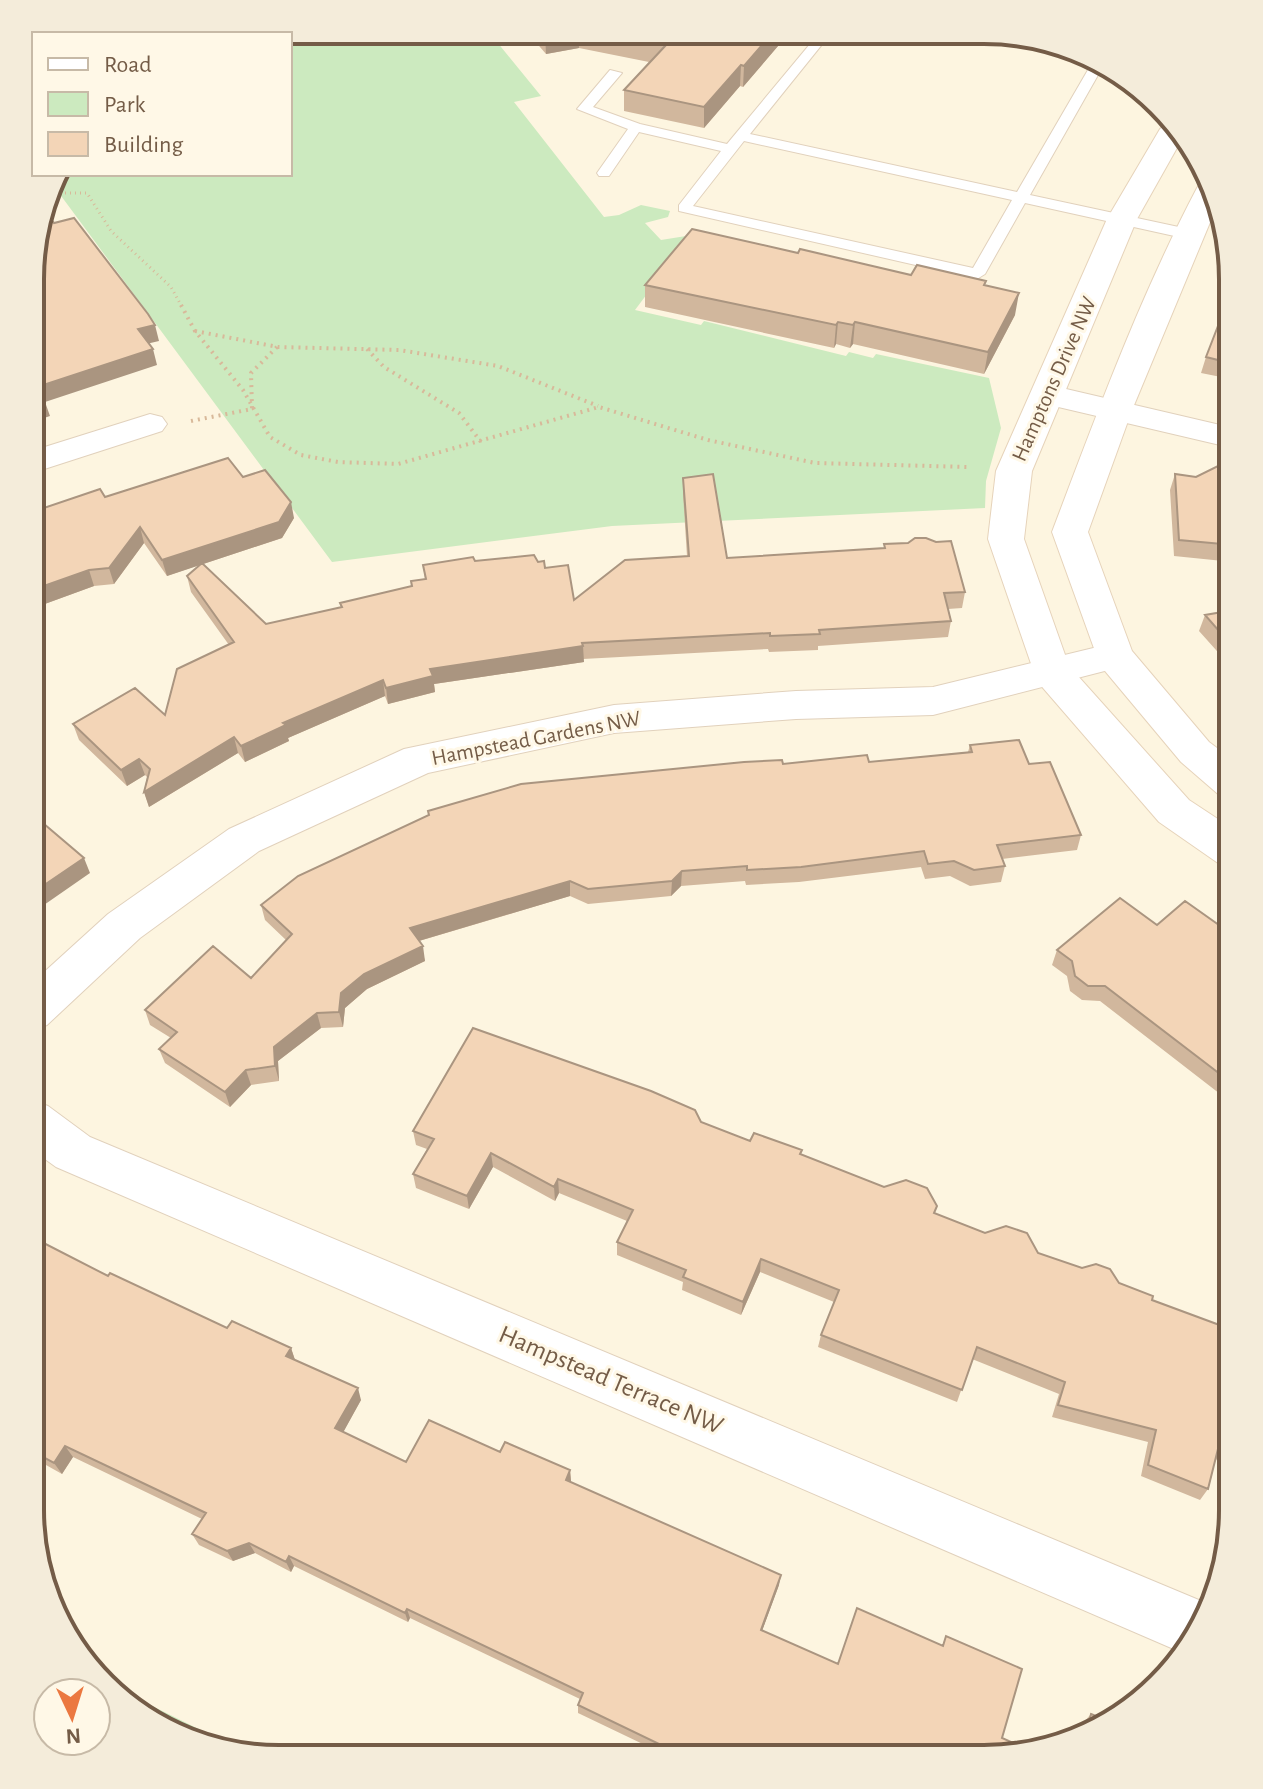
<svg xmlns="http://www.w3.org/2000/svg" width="1263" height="1789" font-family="'Alegreya Sans',sans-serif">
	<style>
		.green { fill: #cceabf }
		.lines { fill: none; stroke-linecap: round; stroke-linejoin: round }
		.lane-casing { stroke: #e1d1bc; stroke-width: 2 }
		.street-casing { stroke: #e1d1bc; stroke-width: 2 }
		.secondary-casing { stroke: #e6d3ba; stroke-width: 2 }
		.path-far1 { stroke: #d8b99a; stroke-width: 3; stroke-dasharray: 1 4; stroke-linecap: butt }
		.path { stroke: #d8b99a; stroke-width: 4; stroke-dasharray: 2 5; stroke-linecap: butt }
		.lane { fill: #fff; fill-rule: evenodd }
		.street { fill: #fff; fill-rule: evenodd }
		.secondary { fill: #fff; fill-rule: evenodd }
		.wall { fill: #d1b79d }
		.shaded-wall { fill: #aa9580 }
		.building { fill: #f3d5b7; stroke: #aa9580; stroke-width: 2 }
		.labels { text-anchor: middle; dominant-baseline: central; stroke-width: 6; stroke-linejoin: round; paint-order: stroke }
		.street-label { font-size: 22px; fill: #745c47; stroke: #fff8e7 }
		.near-street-label { font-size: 26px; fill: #745c47; stroke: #fff8e7 }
		.rim { fill: none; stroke: #745c47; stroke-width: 4 }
	</style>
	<rect width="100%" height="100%" fill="#fdf5e0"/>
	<path class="green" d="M279,30l209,1 53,65 -27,6 90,115 15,-2 22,-10 29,6 -2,6 -23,6 16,17 25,-4 -6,14 -45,60 66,15 3,-4 142,35 3,-4 24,6 3,-4 113,24 12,50 -15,53 -1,27 -373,18 -280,36 -279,-377 4,-11h233v-140h-35z
		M114,1687l141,70h-8l-107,-40z"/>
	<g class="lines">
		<g class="lane-casing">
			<path id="lane" d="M820,32h12l-82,102 267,58 75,-129 10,5 -72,127 158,34 8,5 -8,5 -163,-36 -40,71 -8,5 -298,-68v-6l42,-54 -82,-19 -30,44h-10l-2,-3 31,-44 -51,-20 33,-39 12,3 -29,34 47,17 87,20zM744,141l268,59 -39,68 -280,-62z"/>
		</g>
		<g class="street-casing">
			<path id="street" d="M1049,385l184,43v20l-196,-46 -5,-7 5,-7z
				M150,414l12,3 5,7 -5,7 -130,42v-22z
				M1114,643l14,4 5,9 -5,9 -195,50 -137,4 -182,14 -186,40 -169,78 -119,87 -93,87 -16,6v-47l77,-70 121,-85 175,-80 210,-44 182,-14 137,-4z
				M31,1100l17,6 42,31 1116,466 -15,46 -6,5 -9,-4 -1120,-483 -25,-18z"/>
		</g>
		<g class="secondary-casing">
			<path id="secondary" d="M1169,122l13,17 -45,80 -105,252 -8,68 45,127 120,134 44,29v38l-15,-4 -59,-41 -122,-141 -49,-142 8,-68 111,-252 53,-90z
				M1210,180l6,28 -84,202 -44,122 44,119 77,91 24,18v38l-15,-4 -37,-32 -81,-97 -48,-133c44,-116 87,-234 145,-344l5,-6z"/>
		</g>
		<path class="path-far1" d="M50,193h37l24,38 60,56 11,20"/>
		<path class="path" d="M181,305l14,26 48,59 27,47 31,18 37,7 60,2 201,-57 109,33 107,23 154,4
			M195,331l83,16 121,3 99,16 100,40
			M367,349l17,18 75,46 22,29
			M191,421l61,-12 -1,-36 26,-26"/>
		<use href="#lane" class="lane"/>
		<use href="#street" class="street"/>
		<use href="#secondary" class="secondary"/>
	</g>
	<path class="wall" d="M489,31l301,1 -47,55 -3,-1 -36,42 -80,-17v-21l25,-28 -70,-14 -33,6 -18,-21 -32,6z
		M798,253l113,22 75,6 -1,4 30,30 -31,59 -131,-30 -3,4 -14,-4 -2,4 -189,-41v-22z
		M1233,314v75l-15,-3 3,-9 -20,-4 5,-16z
		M1233,467v95l-59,-6 -4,-66 5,-16 21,3z
		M243,477l51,41 -12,20 -79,26 63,60 75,-16 -1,-5 72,-17 13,-7 -2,-14 52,-4 63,1 36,38 113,-44 -4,-62v-16l44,80 157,-10v-4l81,48 -3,16 -14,1 3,12 -3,16 -130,9v4l-49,2 -1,-3 -185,10 1,3 -150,22 1,8 -47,12 -3,-8 -97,42 1,3 -44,21 -7,-9 -89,54 -5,-15 3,-15 -2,-2 -18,11 -48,-46 -6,-16 92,-9 64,-70 -38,-53 -4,-16 12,-11 -32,11 -23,-33 -30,41 -20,2 -52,19 2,6 -12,4 73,-118z
		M1233,600v69l-34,-38 6,-16 13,-2 4,-11z
		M970,745l59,19 52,71 -4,15 -75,9 3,7 -4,16 -31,4 -20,-10 -25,3 -4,-12 -122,15 -53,3 -1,-4 -64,5 -10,10 -83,8 -18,-8 -151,45 6,20 -58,28 -22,19 -2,19 -22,1 -43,33 1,20 -28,4 -21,22 -65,-44 -6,-14 12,-11 -21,-13 -5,-15 106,-32 35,-38 -21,-20 -4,-15 167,-90v-4l355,-47 86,-2 99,-10z
		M1157,925l76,10v169l-133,-103 -18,-1 -12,-9 -3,-15 -15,-11 5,-15z
		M701,1122l49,19 51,14 134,59 184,69 33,17 81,30 -1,135 -17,-6 -7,30 -8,11 -59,-24 7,-34 -96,-25 7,-23 -87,-35 -15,43 -139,-55 3,-12 13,-33 -74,-30 -19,43 -59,-25 1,-8 -66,-27v-13l10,-21 -68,-28 -4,8 -62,-34 -24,42 -53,-21 -3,-14 14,-25 -11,-4 -3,-14z
		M30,1236l78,40 119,52 64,20 4,12 66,40 -18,32 63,30 94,-10 70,18 1,12 208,103 -17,46 76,33 104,-18 4,-10 38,123 -312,-1 -94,-45v-8l2,-6 -170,-81 -2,4 -114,-56 -3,6 -36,-19 -22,8 -34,-16 -7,-11 10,-15 -129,-62 -11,17 -32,-18z
		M1091,1714l3,20 -13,2 3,-14z"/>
	<path class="shaded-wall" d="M495,31h33v2l-32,6z
		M557,31h21l1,17 -33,6 -1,-21z
		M774,31l16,1 -47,55 1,-21z
		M741,65l-1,21 -36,42v-21z
		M1019,293l-4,22 -31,59 4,-22z
		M838,322l-2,22 -2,4 2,-23z
		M855,322l-2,22 -3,4 3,-23z
		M155,325l4,16 -17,4 -4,-16z
		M153,349l4,16 -112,37 5,14 -18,6v-18l5,-17z
		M291,502l3,16 -12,20 -115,38 -5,-16z
		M140,527l4,16 -30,41 -5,-16z
		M89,570l5,16 -52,19 2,6 -12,4v-18l3,-8z
		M583,646l1,16 -150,22 1,8 -47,12 -2,-16 44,-19z
		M383,680l2,16 -97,42 1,3 -44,21 -4,-16 42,-23z
		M234,737l4,16 -89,54 -5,-15z
		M139,759l6,16 -18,11 -6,-16z
		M84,858l6,15 -59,41v-20z
		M682,871l-1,15 -10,10 1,-15z
		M570,881v15l-158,47 -2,-15z
		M423,946l2,15 -58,28 -22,19 -2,19 -4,-15 2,-19 23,-19z
		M317,1013l4,15 -43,33 1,20 -4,-15 -1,-19z
		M246,1070l5,15 -21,22 -5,-15z
		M491,1153l2,14 -24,42 -2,-13z
		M558,1179l1,14 -4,8 -1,-14z
		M761,1259l-1,13 -19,43 2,-13z
		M291,1348l4,12 -9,-4z
		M358,1388l3,12 -22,40 -4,-12z
		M65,1446l8,11 -11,17 -8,-11z
		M570,1470l1,11 -4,10 -1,-11z
		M249,1543l6,10 -22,8 -6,-10z
		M289,1556l5,10 -3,6 -5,-10z
		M781,1575l-2,10 -20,54 2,-9z
		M407,1609l3,9 -2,4 -3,-9z"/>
	<path class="building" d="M598,31h176l-30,35 -3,-1 -37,42 -80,-17 42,-45z
		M44,210l10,13 20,-5 74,96 7,11 -17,4 15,20 -116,38 8,13 -13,4v-158z
		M692,229l106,24 2,-4 111,26 6,-10 69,16 -2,4 35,8 -31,59 -133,-30 -2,3 -15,-3 -2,3 -191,-40z
		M1223,313l10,1v58l-10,-2 3,-8 -20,-5z
		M228,458l15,19 22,-7 26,32 -12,20 -117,38 -22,-33 -31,41 -20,2 -54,19 3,6 -6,2v-85l68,-23 5,8z
		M1220,465l13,2v78l-54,-5 -4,-66 21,3z
		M713,474l14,84 158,-10 -1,-4 24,-1 7,-5h11l10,4 15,-1 14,51 -21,1 7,28 -132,9 1,4 -50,2v-3l-188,10 1,3 -153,23 3,7 -47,12 -3,-8 -100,43 3,2 -45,21 -7,-9 -90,55 6,-23 -11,-10 -18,11 -48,-46 62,-36 30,27 12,-46 57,-27 -47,-66 15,-13 64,61 76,-17 -2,-4 72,-17 -1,-5 15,-2 -3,-14 50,-8 2,4 59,-6 4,7 6,-1 1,7 23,-3 6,35 51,-40 64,-4 -6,-78z
		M1233,600v47l-28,-32 23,-4 -6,-9z
		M1019,740l10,24 21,-2 31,73 -84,10 8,21 -31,4 -20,-9 -26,3 -4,-13 -123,16 -54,3v-4l-65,5 -10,10 -84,8 -18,-8 -160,47 13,18 -59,28 -23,19 -2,19 -22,1 -43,34 1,19 -29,4 -21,22 -66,-43 18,-17 -32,-22 68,-64 38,32 41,-44 -31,-29 37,-29 131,-61 -1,-4 93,-27 223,-22 38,-2 1,4 84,-9 2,7 103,-10 -2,-7z
		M31,818l3,2 3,-2 47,40 -53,36z
		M1120,898l37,27 28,-24 48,34v149l-128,-98h-17l-13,-10 -3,-15 -15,-11z
		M473,1028l178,63 44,19 6,12 49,19 4,-8 48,17 -2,4 84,33 22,-7 21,8 10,18 -3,7 51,20 21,-7 21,7 11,20 44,15 14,-4 14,5 9,14 34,13 -1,4 81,30 -1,121 -13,-6 -11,44 -60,-24 8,-35 -98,-25 7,-23 -88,-35 -15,43 -141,-55 18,-45 -78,-31 -18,43 -60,-25 3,-7 -69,-28 16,-32 -75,-31 -4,8 -63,-34 -24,43 -54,-22 21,-35 -21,-8z
		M30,1236l78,40 2,-3 117,55 5,-7 59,27 -5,8 72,32 -23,40 71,34 23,-42 71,32 5,-10 65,28 -4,10 215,95 -20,55 77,34 19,-56 86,38 3,-10 76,33 -20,69 25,11 -43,10 -303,-1 1,-3 -104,-50 5,-12 -176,-84 -2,4 -116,-57 -3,6 -37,-19 -22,8 -35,-17 14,-21 -141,-67 -11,17 -24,-13z
		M1091,1714l17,7 -14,13 -8,1z"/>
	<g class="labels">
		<g class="street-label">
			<text transform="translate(1054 379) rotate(-66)">Hamptons Drive NW</text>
			<text transform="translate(536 738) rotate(-11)">Hampstead Gardens NW</text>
		</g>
		<g class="near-street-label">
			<text transform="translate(611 1380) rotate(23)">Hampstead Terrace NW</text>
		</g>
	</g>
	<path d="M0 0H1263V1789H0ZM279 44H984A235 235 0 0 1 1219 279V1510A235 235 0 0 1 984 1745H279A235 235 0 0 1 44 1510V279A235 235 0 0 1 279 44Z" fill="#f4ecda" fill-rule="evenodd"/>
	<path class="rim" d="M279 44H984A235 235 0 0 1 1219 279V1510A235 235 0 0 1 984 1745H279A235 235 0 0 1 44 1510V279A235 235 0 0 1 279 44Z"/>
	<rect x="32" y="32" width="260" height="144" fill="#fff8e7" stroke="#c7baa7" stroke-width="2"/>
	<rect x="48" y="58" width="40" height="12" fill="#ffffff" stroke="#c7baa7" stroke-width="2"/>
	<text x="104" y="72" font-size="24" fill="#745c47">Road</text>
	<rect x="48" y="92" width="40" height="24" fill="#cceabf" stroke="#c7baa7" stroke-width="2"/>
	<text x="104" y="112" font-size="24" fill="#745c47">Park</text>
	<rect x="48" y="132" width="40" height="24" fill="#f3d5b7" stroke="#c7baa7" stroke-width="2"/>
	<text x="104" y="152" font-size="24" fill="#745c47">Building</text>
	<g transform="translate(72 1717) rotate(176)"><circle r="38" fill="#fff8e7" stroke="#c7baa7" stroke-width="2"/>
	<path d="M0-6L14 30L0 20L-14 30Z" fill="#eb7840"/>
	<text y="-12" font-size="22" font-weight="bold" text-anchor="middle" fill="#745c47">N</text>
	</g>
</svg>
